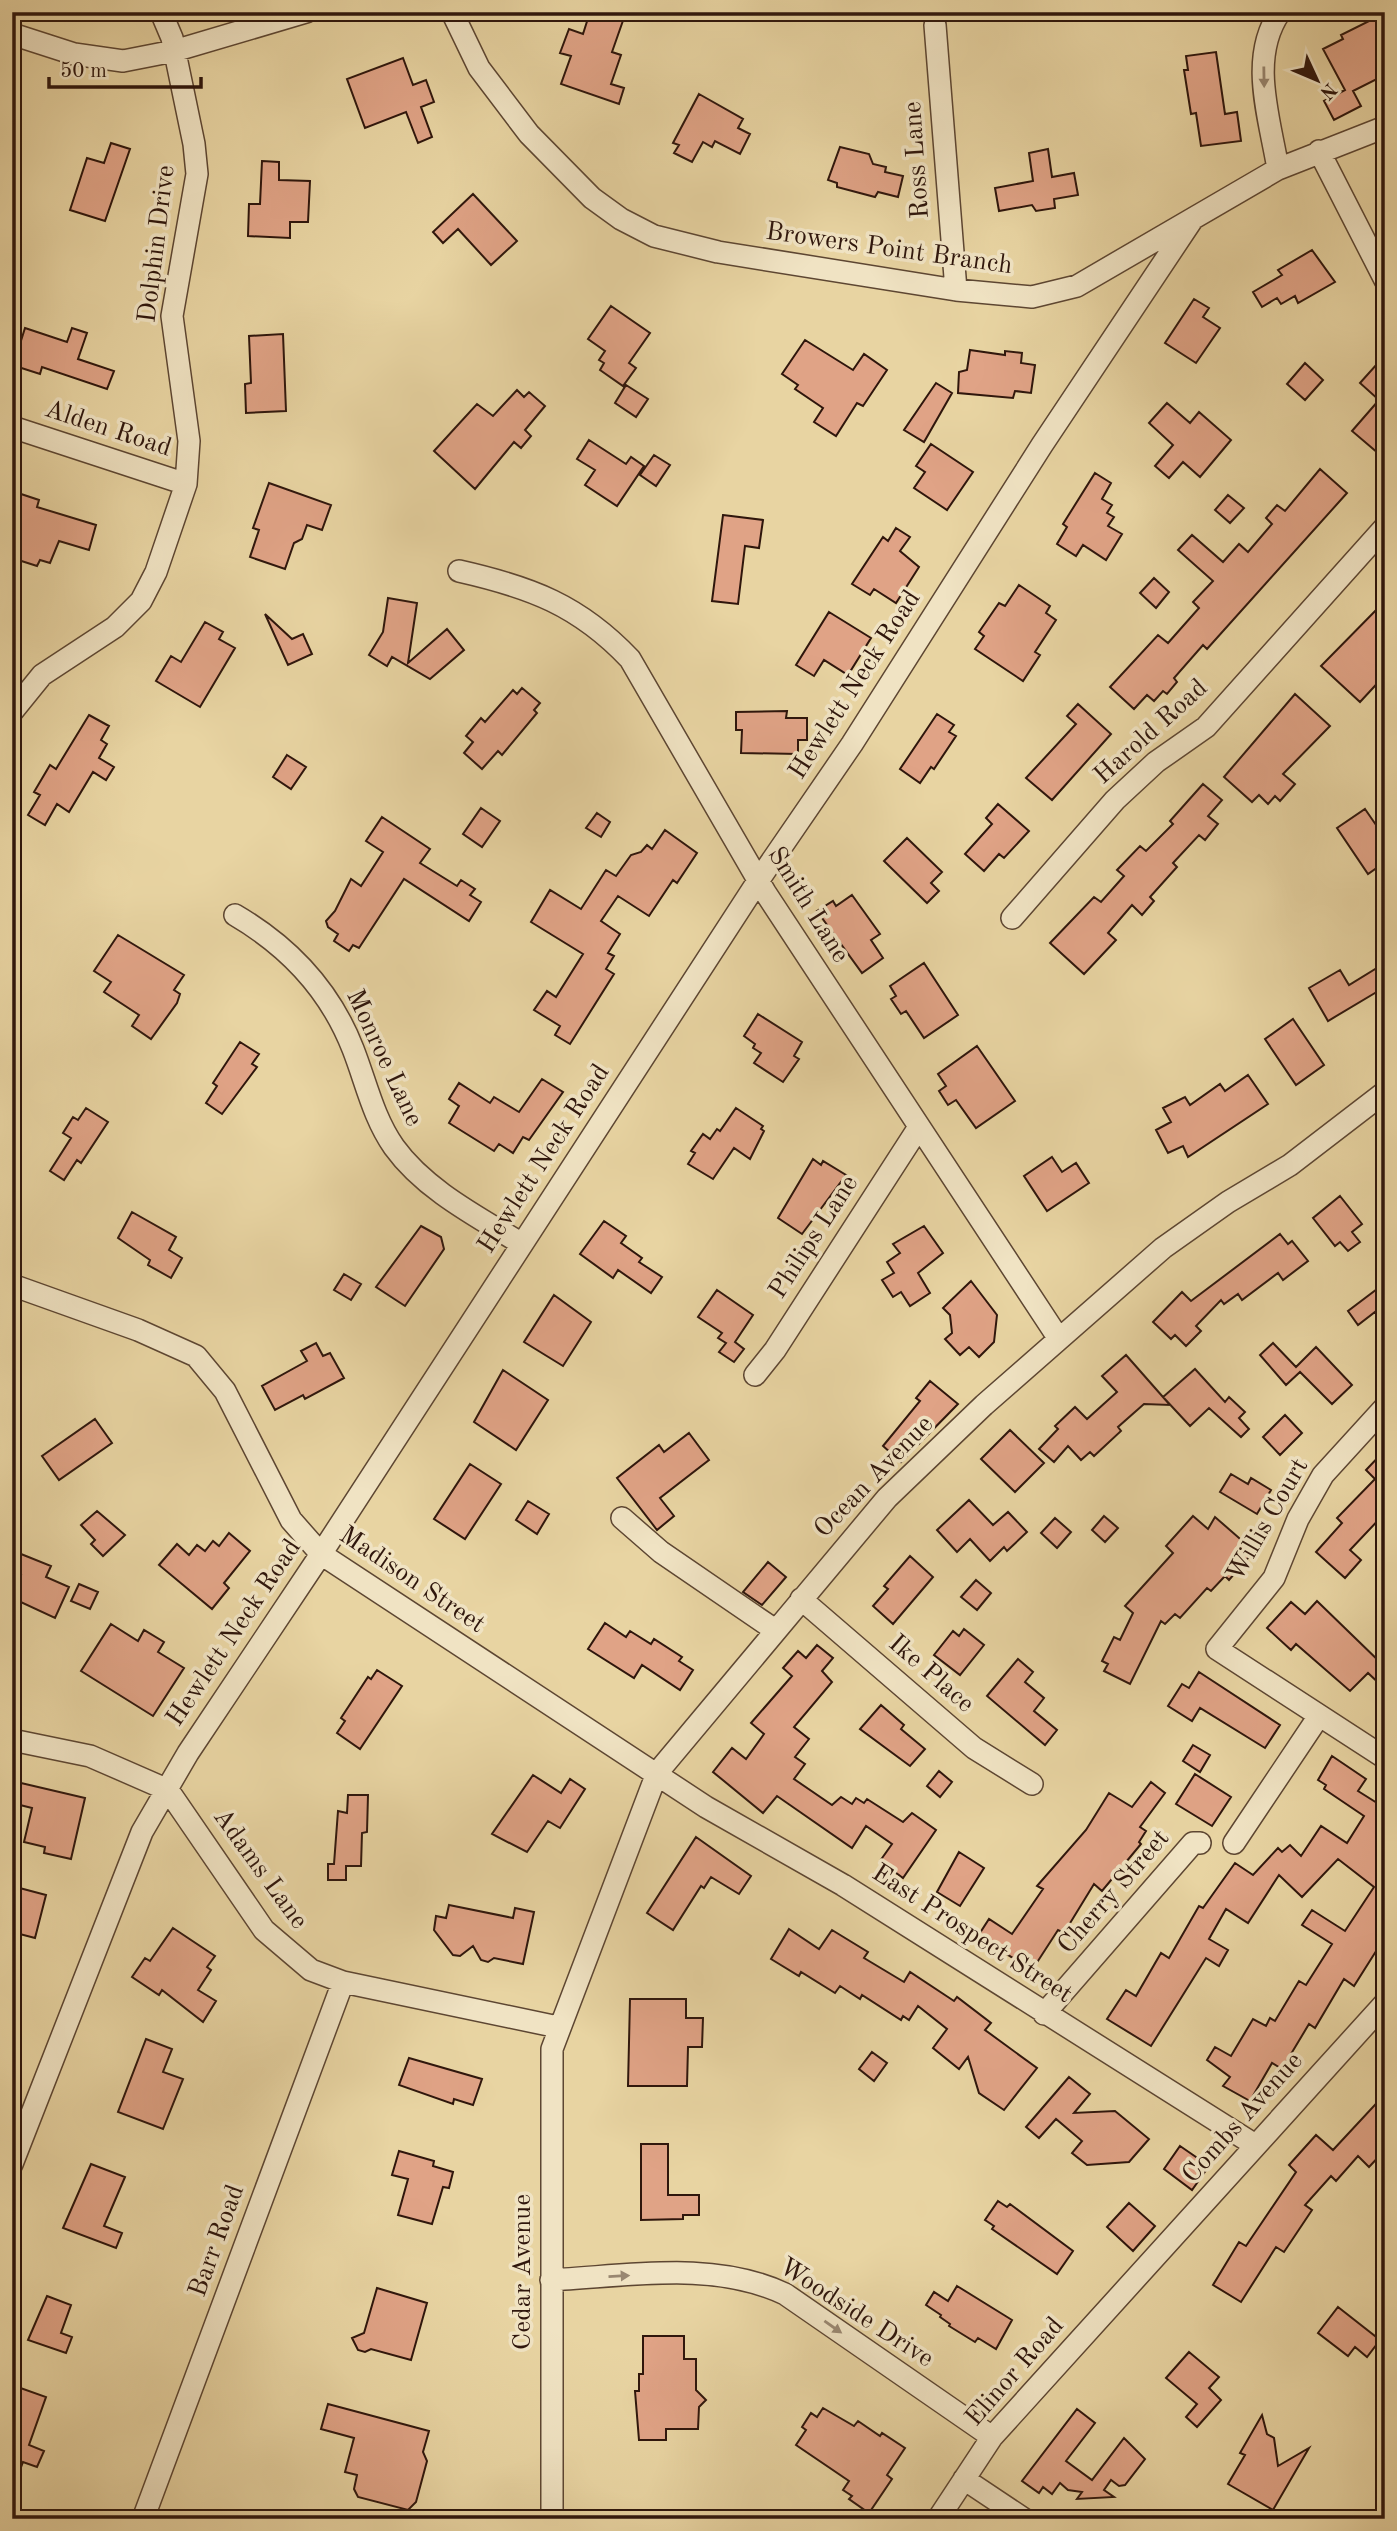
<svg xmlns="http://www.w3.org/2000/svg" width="1397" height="2531" font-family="'Old Standard TT',serif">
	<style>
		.building { fill: #e0a386; stroke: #2f160c; stroke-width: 2 }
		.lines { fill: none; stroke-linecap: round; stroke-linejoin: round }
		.minor-casing { stroke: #5d4632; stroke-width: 24 }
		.minor { stroke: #f0e3c3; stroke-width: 21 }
		.oneway { fill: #998771 }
		.labels { text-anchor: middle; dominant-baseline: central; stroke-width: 7; stroke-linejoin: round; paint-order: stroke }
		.street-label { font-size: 26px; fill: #2f160c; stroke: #f0e3c3 }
	</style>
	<rect width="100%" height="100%" fill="#e8d4a2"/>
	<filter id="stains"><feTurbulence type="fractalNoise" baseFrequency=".00286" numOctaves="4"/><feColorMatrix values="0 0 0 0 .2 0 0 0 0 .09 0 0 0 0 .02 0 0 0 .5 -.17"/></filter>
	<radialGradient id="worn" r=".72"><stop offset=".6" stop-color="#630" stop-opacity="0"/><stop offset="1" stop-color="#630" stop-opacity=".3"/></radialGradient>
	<path class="building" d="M590,12h36l-14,40 9,3 -10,29 13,4 -5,16 -58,-20 10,-28 -11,-3 9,-24 14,5z
		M1375,18l10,19v38l-32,16 8,15 -27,14 -10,-19 21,-11 -22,-41 20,-10 -2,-4z
		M1216,52l9,62 12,-2 4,29 -40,5 -5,-33 -5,1 -7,-44h4l-2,-14z
		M403,58l10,27 13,-5 8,22 -13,5 11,30 -14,6 -12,-31 -41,16 -18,-49z
		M699,94l44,25 -5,9 12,6 -10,20 -25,-13 -3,6 -9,-5 -11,20 -18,-9 5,-8 -6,-2z
		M111,143l19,6 -25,72 -35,-11 17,-52 17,5z
		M840,147l29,7 4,10 13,3 -1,5 18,4 -5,21 -20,-5 -3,5 -38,-10v-4l-9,-3z
		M1048,149l4,28 22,-4 4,22 -24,4 1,9 -19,3 -4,-6 -33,6 -4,-23 38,-7 -4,-28z
		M262,161l17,1v18l31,1 -2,41h-18v16l-42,-2 1,-32h11z
		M473,194l44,47 -26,24 -33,-36 -15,14 -10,-11z
		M1312,250l23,32 -37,21 -3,-7 -14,8 -4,-6 -15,9 -9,-15 29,-17 -4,-5z
		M1194,299l15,9 -6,9 17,11 -24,35 -31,-20z
		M611,306l39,27 -21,30 7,5 -13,18 -23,-16 4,-7 -5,-3 6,-9 -17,-12z
		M25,328l42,14 5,-14 15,5 -9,26 36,12 -7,18 -65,-22 -2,7 -28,-9v-24l8,3z
		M283,334l3,77 -40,2 -1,-29 6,-1 -2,-47z
		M805,340l48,30 11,-16 23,16 -24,36 -6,-3 -21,33 -22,-14 9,-14 -28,-19 3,-4 -16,-11z
		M970,350l35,5v-4l17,2 -1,10 14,2 -4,28 -16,-2 -2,7 -55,-5 1,-21 8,-2z
		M1385,355v104l-33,-28 27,-31 -19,-17z
		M1305,363l18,17 -18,20 -18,-16z
		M936,383l16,10 -28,49 -20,-12z
		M626,385l22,14 -12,18 -21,-14z
		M517,390l7,7 5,-5 16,14 -20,24 6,6 -10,12 -7,-6 -39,47 -41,-38 43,-47 16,12z
		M1167,403l23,20 9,-11 32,28 -31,37 -17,-15 -14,16 -14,-12 18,-21 -24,-22z
		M589,440l37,24 5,-7 13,9 -27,40 -32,-21 10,-15 -18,-11z
		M931,444l42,28 -26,38 -33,-22 11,-16 -9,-6z
		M654,455l16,10 -14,21 -16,-11z
		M1320,469l27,24 -140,156 -4,-4 -29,33 3,4 -10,12 -4,-3 -9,10 -7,-6 -13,14 -24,-22 48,-52 10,8 31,-35 -6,-6 20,-21 -35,-31 14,-15 31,27 16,-18 9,8 24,-28 -6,-6 11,-13 8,6z
		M1095,473l16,10 -9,16 10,6 -5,8 7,4 -6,9 14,8 -16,26 -23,-15 -7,11 -19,-12 10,-17 -4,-3z
		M269,483l62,22 -9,25 -15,-5 -5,14 -8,4 -9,26 -35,-12 9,-27 -6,-2z
		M12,491l27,9 -2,7 59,18 -7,25 -30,-9 -9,22 -10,-3 -3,6 -25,-8z
		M1228,495l16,13 -14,15 -15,-13z
		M723,515l40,5 -4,28 -14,-2 -7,58 -26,-3z
		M896,528l14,9 -10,14 19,16 -23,36 -22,-14 -4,6 -18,-11 31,-47 5,4z
		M1154,578l15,14 -13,16 -16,-15z
		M1019,585l31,21 -4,7 10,7 -21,32 5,3 -17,26 -48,-32 9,-13 -5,-4 20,-29 6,3z
		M388,598l29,5 -9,60 39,-34 17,21 -34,29 -38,-22 -5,9 -18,-11 14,-23z
		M1385,601v74l-25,27 -39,-36z
		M829,612l42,26 -23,37 -24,-15 -10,16 -18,-11z
		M265,614l27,25 11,-5 9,20 -24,11z
		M205,622l18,10 -4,7 16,9 -35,59 -44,-26 15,-25 10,6z
		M522,688l18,15 -6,7 3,3 -35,42 -4,-4 -16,18 -18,-16 9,-11 -7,-6 15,-18 4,4 28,-32 4,4z
		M1295,694l35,32 -47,48 12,10 -15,17 -5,-5 -7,8 -9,-9 -7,7 -28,-25z
		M1078,704l33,30 -59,66 -26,-22 50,-54 -9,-8z
		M787,711l-1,7h21v22h-9v14l-57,-1 1,-23h-6v-18z
		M937,714l17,11 -5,7 7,4 -22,33 -3,-2 -11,16 -20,-14z
		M89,715l20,11 -8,14 6,4 -8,14 15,9 -8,13 -13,-8 -24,40 -12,-8 -12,21 -17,-10 12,-20 -6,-3 16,-27 6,4z
		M287,755l19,12 -15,22 -18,-12z
		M1203,784l19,16 -14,16 10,8 -13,16 -6,-5 -26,28 4,4 -27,30 4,4 -12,14 -10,-10 -24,28 8,7 -32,34 -34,-31 44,-46 7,5 23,-26 -7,-6 23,-24 6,5 27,-27 -3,-3z
		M998,804l31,27 -25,27 -5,-4 -15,17 -19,-17 27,-30 -6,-6z
		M481,808l19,13 -18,26 -19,-13z
		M1365,809l20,29v24l-17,12 -31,-46z
		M597,813l13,9 -9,15 -15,-9z
		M382,817l48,32 -10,14 37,23 4,-6 14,9 -5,6 11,7 -12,19 -65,-42 -45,69 -6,-3 -4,6 -15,-10 4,-7 -10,-7 -2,-6 9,-10 16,-32 10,7 22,-34 -17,-11z
		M665,830l32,23 -20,30 -4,-3 -24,36 -31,-20 -17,25 19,13 -12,19 6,3 -8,13 8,5 -44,70 -15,-9 5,-9 -26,-16 13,-19 9,6 27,-43 -52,-32 19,-32 31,19 25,-39 10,6 15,-21 10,-3 6,-7 5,4z
		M907,838l35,34 -11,11 8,8 -12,12 -43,-42z
		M852,895l28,39 -9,6 12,18 -21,15 -45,-62 16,-10 3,5z
		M118,935l66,40 -10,15 6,4 -3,9 -26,36 -19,-13 7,-11 -35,-23 7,-10 -17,-11z
		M924,963l34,52 -34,23 -18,-27 -5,3 -10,-15 5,-3 -6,-10z
		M1385,963v24l-57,34 -19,-33 31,-18 9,15z
		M758,1014l44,28 -8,14 5,3 -16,23 -29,-19 7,-10 -8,-5 2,-4 -11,-8z
		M1293,1019l31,46 -28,20 -31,-46z
		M240,1042l19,12 -7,10 5,3 -35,47 -16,-11 11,-17 -4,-3z
		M977,1046l38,55 -39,27 -20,-28 -8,5 -9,-14 7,-5 -8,-12z
		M1248,1075l20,29 -80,53 -5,-11 -15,7 -12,-23 15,-8 -8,-14 22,-11 5,8 30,-21 5,7z
		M542,1079l21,13 -34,48 -6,-3 -10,16 -14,-9 -5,7 -45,-28 10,-17 -10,-7 10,-16 31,20 4,-6 25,15z
		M86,1108l22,14 -27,41 -4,-3 -13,20 -14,-9 21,-33 -8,-5 10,-16 5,3z
		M736,1108l27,18 -2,3 3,2 -14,28 -16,-11 -21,31 -25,-15 7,-11 -4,-2 12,-17 7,5 7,-10 3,2z
		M1052,1157l10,15 14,-9 13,20 -42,28 -23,-35z
		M813,1159l8,6 2,-4 23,14 -44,59 -24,-16z
		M1340,1196l22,28 -10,8 8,10 -12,9 -8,-9 -5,4 -22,-28z
		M132,1212l44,25 -7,13 13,8 -11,20 -23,-13 2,-5 -32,-22z
		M604,1221l22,15 -5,7 21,15 -3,4 23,15 -11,16 -33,-23 -5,8 -33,-24z
		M421,1226l20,11 3,12 -39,57 -29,-19z
		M924,1226l19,27 -25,20 12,20 -20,13 -9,-14 -8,5 -11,-17 12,-7 -7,-11 13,-9 -7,-9z
		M1280,1234l8,10 4,-3 16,20 -25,19 -5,-7 -36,27 -4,-6 -14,10 -3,-4 -25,26 5,5 -15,15 -11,-11 -4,4 -18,-17 29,-30 9,9z
		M344,1274l17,10 -10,16 -17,-10z
		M971,1281l26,34 -3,27 -15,15 -10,-10 -9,8 -15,-16 7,-6 -2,-18 -7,-7z
		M1385,1283v42l-10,-13 -17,13 -10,-14z
		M717,1290l36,25 -18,27 9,7 -10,13 -15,-10 7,-9 -8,-5 4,-5 -24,-16z
		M554,1295l37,27 -28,44 -39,-24z
		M316,1343l7,13 7,-3 14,25 -39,21 -2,-4 -28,15 -13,-24 45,-25 -6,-10z
		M1273,1343l23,24 20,-20 36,38 -20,19 -32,-32 -14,13 -26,-30z
		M1126,1355l44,50 -26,-1 -26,23 3,4 -27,25 -4,-4 -9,8 -13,-14 -14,16 -15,-13 19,-20 -3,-3 20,-19 12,12 30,-27 -15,-16z
		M1195,1369l30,33 4,-5 16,15 -6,6 10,11 -8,8 -32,-29 -19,18 -27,-29z
		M503,1370l45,30 -32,50 -42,-28z
		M930,1381l28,23 -57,58 -18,-16 37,-45 -4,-3z
		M1285,1415l17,18 -22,22 -17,-18z
		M95,1419l17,24 -53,37 -17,-24z
		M1010,1430l34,33 -29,29 -34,-33z
		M689,1433l20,27 -49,38 14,18 -17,14 -40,-52 42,-33 5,7z
		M1385,1450v63l-35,37 11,10 -16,18 -29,-26 26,-29 -5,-5 38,-39 -9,-9z
		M470,1464l31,20 -36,55 -31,-20z
		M1231,1474l17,10 3,-6 20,12 -14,24 -37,-22z
		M969,1500l24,25 15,-13 19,20 -20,19 -3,-4 -14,14 -20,-22 -13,13 -20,-22z
		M528,1501l21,13 -12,20 -21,-14z
		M97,1511l28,24 -22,21 -12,-12 4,-4 -14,-15z
		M1104,1516l14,12 -13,14 -13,-12z
		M1193,1516l15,13 7,-12 39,34 -25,29 -4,-4 -14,15 -4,-3 -27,30 -5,-4 -10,10 -4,-3 -31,63 -26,-13 4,-7 -6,-3 12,-24 6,3 13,-27 -8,-7 48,-53 -7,-7z
		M1055,1518l16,14 -14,16 -16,-15z
		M229,1533l21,18 -26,32 5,5 -17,21 -53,-44 18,-21 12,11 8,-10 8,6 8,-10 6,5z
		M21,1554l30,12 -5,11 23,10 -14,31 -43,-20 9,-23 -7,-3z
		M910,1556l23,21 -40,47 -20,-18 15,-17 -4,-3z
		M768,1562l18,15 -24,28 -19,-13z
		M976,1580l15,13 -14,17 -16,-13z
		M79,1584l19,8 -8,17 -19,-8z
		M1317,1601l68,66v22l-17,-16 -18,18 -54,-47 -5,6 -24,-22 24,-26 14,12z
		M605,1623l21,14 4,-6 21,13 3,-5 28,18 -3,4 14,9 -13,20 -38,-25 -8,13 -46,-29z
		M111,1624l27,17 6,-11 20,12 -6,10 26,16 -31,48 -72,-45z
		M964,1629l20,16 -24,30 -26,-20 19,-24 6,5z
		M817,1645l16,13 -11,13 10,11 -38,45 15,12 -14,18 10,7 -11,15 38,26 9,-8 11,7 4,-6 8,5 3,-4 36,23 9,-9 24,17 -33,48 -23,-17 12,-17 -26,-18 -14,22 -75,-52 -14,17 -50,-41 19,-24 14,11 18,-25 -13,-11 41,-47 -9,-8 15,-17 8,7z
		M1018,1659l15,13 -8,10 19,16 -10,13 23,19 -12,15 -58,-49z
		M377,1670l25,16 -42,63 -23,-16 8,-12 -4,-3 27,-41 3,2z
		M1199,1672l81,53 -15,23 -65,-40 -8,13 -24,-15 14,-22 7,4z
		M881,1705l23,20 -3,4 24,20 -15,17 -50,-37z
		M1193,1745l17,10 -10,17 -17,-11z
		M1332,1756l34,23 -8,12 27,17v144l-7,-4 -24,38 -10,-7 -29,49 -6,-4 -27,45 -10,-6 -22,38 -27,-15 7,-9 -23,-17 8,-13 16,9 22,-37 13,7 4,-8 5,3 24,-40 7,4 26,-41 -30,-19 10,-15 33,21 29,-44 -36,-28 -36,38 -23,-22 -31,48 -22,-14 -17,30 19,11 -9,16 -13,-8 -55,88 -44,-27 19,-29 10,6 25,-43 8,5 30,-52 4,2 32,-45 18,12 25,-27 4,4 8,-7 11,11 20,-30 26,17 17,-27 -40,-27 2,-4 -8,-5z
		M939,1771l13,11 -12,15 -13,-11z
		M1195,1774l36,23 -19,29 -36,-22z
		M533,1775l28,18 9,-14 15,10 -25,39 -12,-7 -21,31 -35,-18z
		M1151,1782l14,11 -25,34 6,4 -7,11 2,2 -39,47 -8,-7 -30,49 -6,-3 -22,34 -8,-5 -4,6 -46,-29 11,-17 23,15 31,-45 -6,-3 49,-56 23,-37 23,14z
		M21,1783l64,15 -14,61 -27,-6 1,-6 -21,-5 8,-34 -16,-4z
		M348,1795h20l-1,37 -5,1 -1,33h-15v14h-18v-16h6l4,-53 9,2z
		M696,1837l55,39 -12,18 -28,-17 -7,11 -3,-2 -28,44 -26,-17z
		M959,1852l25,16 -24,38 -23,-14z
		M12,1886l34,9 -11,43 -23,-6z
		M449,1905l64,13 2,-10 19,4 -11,52 -29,-6 -6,4 -7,-2 -8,-14 -13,10 -7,-1 -19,-25 2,-14 10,2z
		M173,1928l42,28 -8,11 4,3 -13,20 18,11 -13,21 -41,-32 -3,5 -27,-18 13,-19 5,3z
		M789,1929l30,20 13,-19 36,22 -4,6 40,24 6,-10 44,29 3,-4 34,26 -6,7 52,38 -33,42 -25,-17 -11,-36 -9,12 -26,-21 14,-19 -29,-23 -9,14 -6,-4 -2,4 -39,-25 -2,4 -20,-13 -5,7 -34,-21 -2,4 -28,-17z
		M630,1999h56v19h17l-1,29h-14l-1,39h-59z
		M146,2039l26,10 -9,23 20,7 -20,50 -45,-17z
		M872,2052l15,11 -13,18 -15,-12z
		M409,2058l73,21 -9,26 -19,-6 -1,5 -54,-19z
		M1069,2077l21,17 -16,19 41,-2 34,28 -20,23 -42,3 -15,-12 10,-12 -26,-22 -17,19 -13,-11z
		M1385,2094v56l-16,17 -11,-11 -22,25 -5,-5 -26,29 7,5 -28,42 -8,-5 -35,55 -28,-17 26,-43 7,4 50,-74 -7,-7 27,-30 17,15z
		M641,2144h27v51h31v20h-16v4l-42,1z
		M1180,2146l29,20 -17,24 -28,-21z
		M399,2151l35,10 -1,5 20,6 -4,16 -6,-1 -11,37 -34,-9 10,-36 -16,-4z
		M91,2164l34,13 -21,49 18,7 -6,15 -53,-20z
		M998,2201l9,6 3,-3 63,47 -16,23 -65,-45 2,-3 -9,-6z
		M1129,2203l26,23 -22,25 -26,-24z
		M957,2286l55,34 -16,29 -18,-11 -3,4 -26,-16 1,-2 -10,-7 1,-2 -15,-10 8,-13 14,9z
		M377,2288l50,15 -16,57 -40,-11 -6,3 -7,-2 -6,-12 12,-5z
		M47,2296l24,9 -10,28 11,4 -6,16 -38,-13z
		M1338,2307l42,33 -13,17 -12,-10 -7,9 -30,-23z
		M643,2336h41v23h12v31l10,10 -7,7 -1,22h-32v11h-27l-4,-49h4v-17h4z
		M1189,2352l30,25 -10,11 12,12 -24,27 -11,-10 11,-13 -31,-26z
		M12,2385l34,12 -17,48 15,6 -7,16 -14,-5 -9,24z
		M328,2404l101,27 -6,21 4,9 -11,41 -8,8 -50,-13 -4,-8 3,-14 -12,-3 9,-34 -33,-9z
		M823,2408l31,18 4,-5 22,15 2,-3 23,15 -18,27 5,4 -23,34 -20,-14 3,-3 -9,-6 6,-9 -53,-36 10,-15 -4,-3 9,-14 6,4z
		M1077,2409l18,14 -29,38 26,19 32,-42 21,21 -20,26 -6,1 -8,-6 -7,10 10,7 -37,2 5,-7 -14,-2 -8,-7 -8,11 -9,-7 -4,6 -17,-12z
		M1262,2415l5,19 7,4 4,28 31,-18 -36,62 -45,-26 17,-29 -5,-2z"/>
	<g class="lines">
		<g class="minor-casing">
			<path id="minor" d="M452,12l27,56 50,66 63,64 29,21 33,17 64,16 238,38 76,7 45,-11 201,-117 107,-42
				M935,25l21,265
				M12,34l62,20 49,7 51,-10 132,-39
				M1319,151l66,129
				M1278,169c-8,-50 -30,-111 2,-157
				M12,427l174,57
				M459,571c71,16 120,34 171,88l135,233 294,447
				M12,712l30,-37 73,-48 26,-26 15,-29 30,-88 3,-43 -17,-125 25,-142 -3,-30 -22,-106 -11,-26
				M235,915c53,31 95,75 118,134 13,33 20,68 41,98 31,43 84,70 128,97
				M1012,918l103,-118 41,-38 50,-35 179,-200
				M12,1285l126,45 58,26 29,35 66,129 30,34 385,253 137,78 412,260
				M755,1375l20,-25 144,-223
				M1385,1407l-62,68 -25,44 -24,59 -57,71 168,109
				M622,1518l39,34 114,78
				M801,1599l173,149 58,36
				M12,1740l78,16 78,34 96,140 47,40 32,12 215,45
				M1234,1843l85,-127
				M1044,2014l149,-171h7
				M12,2164l130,-332 46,-79 133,-199 437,-673 94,-137 190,-299 150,-225
				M551,2280c78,-4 162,-20 234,14l207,143
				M964,2479l60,40
				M143,2519l200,-537
				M552,2519v-470l105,-276 230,-275 97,-93 179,-157 65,-46 62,-37 95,-73
				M938,2519l54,-82 393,-434"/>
		</g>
		<use href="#minor" class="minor"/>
	</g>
	<defs><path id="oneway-solid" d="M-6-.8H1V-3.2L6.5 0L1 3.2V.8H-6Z" transform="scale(1.75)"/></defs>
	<g class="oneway">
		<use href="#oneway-solid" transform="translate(1264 77) rotate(89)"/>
		<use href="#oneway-solid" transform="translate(619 2276) rotate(-3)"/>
		<use href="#oneway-solid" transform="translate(833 2327) rotate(35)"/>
	</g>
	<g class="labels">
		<g class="street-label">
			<text transform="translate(917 160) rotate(-94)">Ross Lane</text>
			<text transform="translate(157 244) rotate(-83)">Dolphin Drive</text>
			<text transform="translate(889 249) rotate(8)">Browers Point Branch</text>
			<text transform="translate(108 429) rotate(18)">Alden Road</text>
			<text transform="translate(855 685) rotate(-57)">Hewlett Neck Road</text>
			<text transform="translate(1151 732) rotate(-42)">Harold Road</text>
			<text transform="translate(808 905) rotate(58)">Smith Lane</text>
			<text transform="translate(384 1058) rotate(65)">Monroe Lane</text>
			<text transform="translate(544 1159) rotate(-57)">Hewlett Neck Road</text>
			<text transform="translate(814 1237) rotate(-57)">Philips Lane</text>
			<text transform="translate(874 1477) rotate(-46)">Ocean Avenue</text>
			<text transform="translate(1268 1520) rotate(-60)">Willis Court</text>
			<text transform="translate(412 1580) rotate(34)">Madison Street</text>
			<text transform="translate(234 1633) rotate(-56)">Hewlett Neck Road</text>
			<text transform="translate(931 1674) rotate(41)">Ike Place</text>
			<text transform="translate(260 1869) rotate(54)">Adams Lane</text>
			<text transform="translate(1114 1892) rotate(-49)">Cherry Street</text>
			<text transform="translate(972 1934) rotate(33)">East Prospect Street</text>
			<text transform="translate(1243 2118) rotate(-48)">Combs Avenue</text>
			<text transform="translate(217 2241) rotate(-70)">Barr Road</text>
			<text transform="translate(523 2272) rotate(-90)">Cedar Avenue</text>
			<text transform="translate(856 2313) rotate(33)">Woodside Drive</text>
			<text transform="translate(1015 2372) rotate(-49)">Elinor Road</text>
		</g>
	</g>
	<rect width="1397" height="2531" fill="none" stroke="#e8d4a2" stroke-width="42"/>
	<rect x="14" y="14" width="1369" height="2503" fill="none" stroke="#2f160c" stroke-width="3.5"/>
	<rect x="21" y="21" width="1355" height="2489" fill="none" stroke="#2f160c" stroke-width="2"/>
	<g transform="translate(1317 80) rotate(134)" stroke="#f0e3c3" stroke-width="5" paint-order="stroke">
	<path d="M0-5L12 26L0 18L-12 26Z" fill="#2f160c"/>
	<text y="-10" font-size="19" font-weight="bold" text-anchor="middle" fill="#2f160c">N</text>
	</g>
	<path d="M49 77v10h152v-10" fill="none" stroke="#2f160c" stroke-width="3.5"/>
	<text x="60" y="77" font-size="21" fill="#2f160c" stroke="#f0e3c3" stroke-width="5" paint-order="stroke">50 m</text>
	<rect width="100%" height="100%" filter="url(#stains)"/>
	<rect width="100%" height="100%" fill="url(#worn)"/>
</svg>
